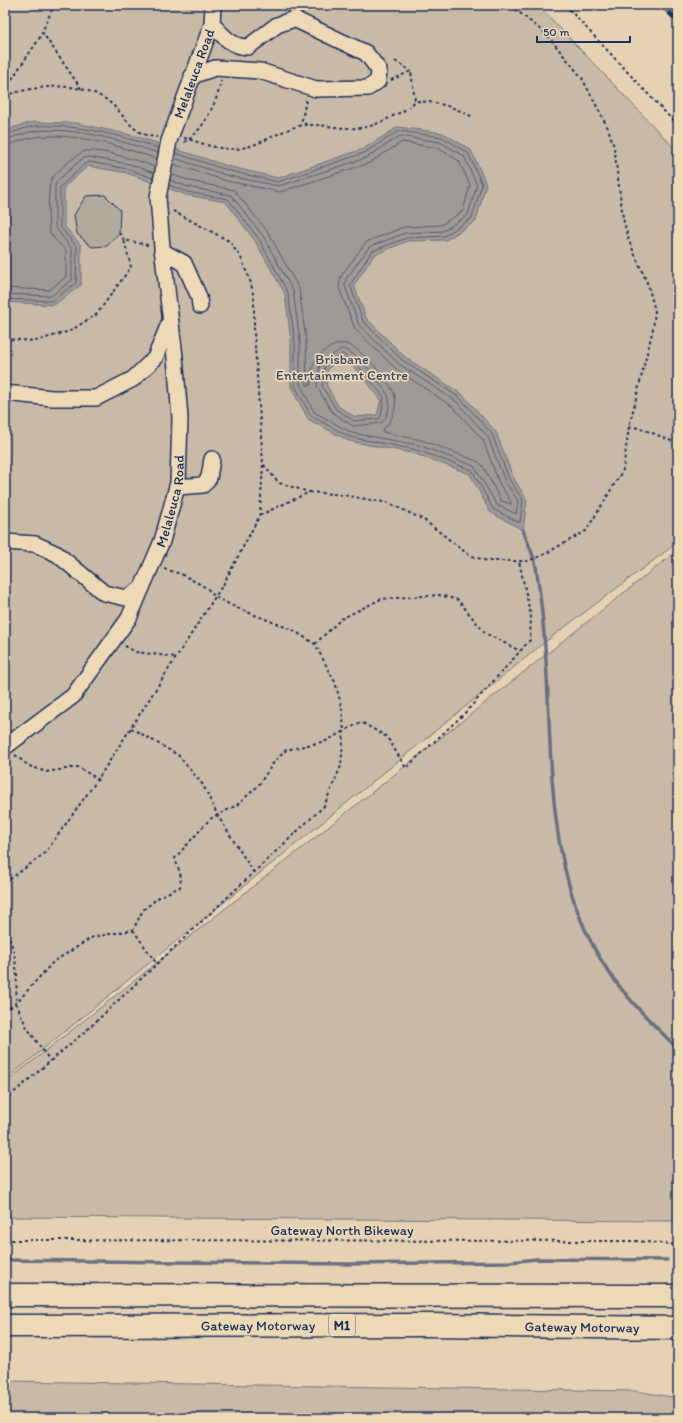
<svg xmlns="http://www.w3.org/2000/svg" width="683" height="1423" font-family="Itim,sans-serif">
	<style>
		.green { fill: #c8baa7; stroke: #727482 }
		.water { fill: #a09a96; stroke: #6b6f80; fill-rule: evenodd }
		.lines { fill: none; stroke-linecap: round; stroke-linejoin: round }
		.shore { stroke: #505a74; stroke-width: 1 }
		.stream { stroke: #6b6f80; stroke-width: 3.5 }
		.building { fill: #b3aa9e; stroke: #1b2f5e }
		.minor-casing { stroke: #1b2f5e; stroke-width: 18 }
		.highway-casing { stroke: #1b2f5e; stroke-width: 25 }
		.path { stroke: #1b2f5e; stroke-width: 2; stroke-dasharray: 3 3; stroke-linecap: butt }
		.minor { stroke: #eed9b7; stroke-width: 15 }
		.highway { stroke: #eed9b7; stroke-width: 22 }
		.rail-casing { stroke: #1b2f5e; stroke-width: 4.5 }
		.rail { stroke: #eed9b7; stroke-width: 3; stroke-dasharray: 9; stroke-linecap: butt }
		.labels { text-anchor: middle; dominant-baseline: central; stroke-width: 3.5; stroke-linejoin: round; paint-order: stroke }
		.shield { fill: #eed9b7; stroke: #5a6279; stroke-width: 1 }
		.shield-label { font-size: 13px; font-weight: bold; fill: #1b2f5e }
		.street-label { font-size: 14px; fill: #1b2f5e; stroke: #eed9b7 }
		.park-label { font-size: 14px; fill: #354469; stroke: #eed9b7 }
	</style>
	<rect width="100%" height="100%" fill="#e6d2b3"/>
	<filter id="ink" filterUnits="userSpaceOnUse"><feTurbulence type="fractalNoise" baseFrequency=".025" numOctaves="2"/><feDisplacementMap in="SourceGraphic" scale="8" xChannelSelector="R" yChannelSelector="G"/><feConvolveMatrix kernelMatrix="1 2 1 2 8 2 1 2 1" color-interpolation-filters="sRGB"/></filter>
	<g filter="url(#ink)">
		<path class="green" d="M5,5h533l140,147v390l-133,100 -540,438z
			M678,550v666l-6,5 -667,-4v-134z
			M5,1381l630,10 43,7v20h-673z"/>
		<path class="water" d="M33,122l43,1 59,13 96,31 47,11 85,-29 35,-22 45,6 28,17 15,34 -10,37 -30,19 -38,1 -34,14 -20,30 12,33 39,39 58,38 33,37 17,45 14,23 -4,30 -33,-18 -20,-38 -54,-20 -67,-13 -41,-22 -17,-32v-46l-6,-47 -30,-53 -29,-39 -40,-7 -59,-22 -39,-7 -24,21v39l17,19v40l-27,20 -49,-3v-172zM343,358l17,15 21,27 -4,15 -22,2 -17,-11 -12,-22 2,-16z"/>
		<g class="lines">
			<path class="shore" d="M5,134c10,-1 20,-7 30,-8 42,-2 84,9 124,22
				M5,139c10,-1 20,-7 30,-8 41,-4 84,9 123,22
				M5,145c10,-1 20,-7 30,-8 40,-5 84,9 122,22
				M171,174l19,7 44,9 34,42 31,57 7,51 1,45h4c0,-7 0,-15 3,-22 3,-9 22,-22 32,-19 13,2 47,40 49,53 2,10 -3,26 -12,32v3l38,8 56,21 6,5 18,35 10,3v-2l-12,-19 -16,-43 -30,-33 -57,-38 -41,-40 -16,-41 2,-12 25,-34 38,-15 37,-2 22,-14 7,-26 -11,-24 -21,-13 -36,-6 -33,21 -89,29 -53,-11 -54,-17
				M170,180l18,7 43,8 32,41 30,55 7,49v44l14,28 38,21 66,12 56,21 23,39 19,9 2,-13 -13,-20 -17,-44 -31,-35 -58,-38 -40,-39 -14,-39 1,-7 23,-32 36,-14 38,-2 25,-16 9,-30 -13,-29 -24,-14 -40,-6 -34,22 -87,28 -50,-10 -55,-18
				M169,185l18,7 41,7 31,40 29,54 7,48v45l16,30 39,21 67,13 55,20 21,39 25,13h2l3,-22 -14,-21 -17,-45 -32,-36 -58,-38 -39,-39 -13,-36 22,-34 35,-13 37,-2 28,-18 10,-34 -14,-31 -26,-16 -43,-6 -35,22 -86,29 -48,-11 -55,-18
				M5,288l44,2 17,-13v-26c-5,-6 -13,-12 -16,-19 -3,-7 -2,-45 1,-52 3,-7 28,-28 35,-29 17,-2 53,10 69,16
				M5,294l46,2 21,-16v-31l-17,-22v-41l2,-5 25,-22 6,-2 41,7 25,9
				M5,299l47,2 24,-18 1,-36 -17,-20v-40l26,-24 3,-1 39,7 25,9
				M341,349c15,0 39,34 47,46 3,8 0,23 -7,28l-28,3 -21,-14 -15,-25 3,-23z
				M343,354l19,16 22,27 -3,19 -2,3 -25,2 -18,-12 -14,-23 3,-20z"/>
			<path class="stream" d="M523,530c4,12 11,25 13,37 7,43 10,86 12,129 4,97 5,200 65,282 19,26 42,48 65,71
				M5,1260l343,4 162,-2 26,-3 131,1"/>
		</g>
		<path class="building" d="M105,195l15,15 -1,23 -12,13 -15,1 -15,-13 -3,-19 12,-19z"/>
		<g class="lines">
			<g class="minor-casing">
				<g id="minor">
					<path d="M192,76l23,-8 45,3 56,18 52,-1 10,-7 1,-11 -13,-17 -72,-34 -17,6 -29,22c-16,0 -25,-11 -36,-23"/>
					<path d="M162,251l22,12 15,34 1,9"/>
					<path d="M5,393l47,5h44l37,-19 22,-21 15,-37"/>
					<path d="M177,487l26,-2 6,-7 3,-19"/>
					<path d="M5,542l30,2 22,10 47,39 22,5 15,-9"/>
					<path id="s1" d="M5,747l68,-51 56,-78 33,-77 16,-58 2,-65 -5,-61 -13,-110 -4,-50 11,-56 43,-117 1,-19"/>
				</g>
			</g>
			<g class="highway-casing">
				<g id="highway">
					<path d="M5,1295l673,1"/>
					<path id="s2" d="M5,1326l422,-1 251,3"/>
				</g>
			</g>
			<path class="path" d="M565,5l113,121
				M42,32l40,58
				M395,61l16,10
				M391,80l20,-9 4,30
				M5,89l34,-50 15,-34
				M5,95c30,-8 68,-15 97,2 22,12 27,39 55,40
				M306,100l-4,20 4,5
				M184,138c16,4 30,11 48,11 22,0 40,-14 60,-21 18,-7 39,0 57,0 18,1 29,-4 44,-12 8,-4 16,-7 22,-15 24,1 36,5 58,16
				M184,142c18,-8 34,-42 37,-61
				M173,211l56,30 12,17 10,25 3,16v33l9,132 16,19 30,9
				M119,233l5,7 24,5
				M5,339l31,2 34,-10 27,-17 34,-47 -7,-27
				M629,427c13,-1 34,12 49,16
				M260,515l50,-23 33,3 46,8 35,17 45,35 18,6h41l15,-6 43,-24 37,-61 6,-43 24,-98 2,-18 -7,-26 -19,-44 -6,-23 -9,-71 -6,-19 -26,-50 -35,-43 -37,-30
				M315,644l26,-25 40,-20 58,-4 19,5 27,33 35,18
				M125,646l11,6 40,5
				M131,728l47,27 25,30 15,31 36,57
				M15,755l14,11 17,6 32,-5 20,12
				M5,883l40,-30 53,-74 126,-196 36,-68 3,-51
				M5,927l9,24 3,24 -1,28 10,23 24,35
				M133,930l24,34
				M5,1012l14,-12 34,-38 40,-25 40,-7 10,-20 16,-13 21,-10 1,-10 -6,-19 35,-39 27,-14 21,-19 16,-24 12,-12 40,-9 18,-10 -2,-23 -7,-26 -20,-38 -22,-14 -56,-22 -22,-11 -8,-9 -26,-14 -17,-5
				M5,1100l83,-71 236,-223 17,-40 3,-35 17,-9 26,15 19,31 60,-56 64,-72 1,-23 -12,-56
				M5,1240l630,1 43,4"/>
			<use href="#minor" class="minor"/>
			<use href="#highway" class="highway"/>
			<g class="rail-casing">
				<path id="rail" d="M662,5l16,17
					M671,5l7,7"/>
			</g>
			<use href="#rail" class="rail"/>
		</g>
	</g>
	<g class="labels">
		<rect class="shield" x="329" y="1314" width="26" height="22" rx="3"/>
		<g class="shield-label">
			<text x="342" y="1325">M1</text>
		</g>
		<g class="street-label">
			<text stroke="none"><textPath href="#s1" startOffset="741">Melaleuca Road</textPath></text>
			<text stroke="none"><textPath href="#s1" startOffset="306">Melaleuca Road</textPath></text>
			<text x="342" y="1230">Gateway North Bikeway</text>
			<text stroke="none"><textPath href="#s2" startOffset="253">Gateway Motorway</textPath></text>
			<text stroke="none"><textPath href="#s2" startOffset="577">Gateway Motorway</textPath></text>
		</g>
		<g class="park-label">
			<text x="342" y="359">Brisbane<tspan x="342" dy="16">Entertainment Centre</tspan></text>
		</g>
	</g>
	<rect width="683" height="1423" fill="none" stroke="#eed9b7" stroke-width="20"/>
	<rect x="10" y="10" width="663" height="1403" fill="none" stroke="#1b2f5e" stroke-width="1.5" filter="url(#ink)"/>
	<path d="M537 36v6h93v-6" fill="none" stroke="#1b2f5e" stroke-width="2"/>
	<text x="543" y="36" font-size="12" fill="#1b2f5e" stroke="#eed9b7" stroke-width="3" paint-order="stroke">50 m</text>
</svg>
